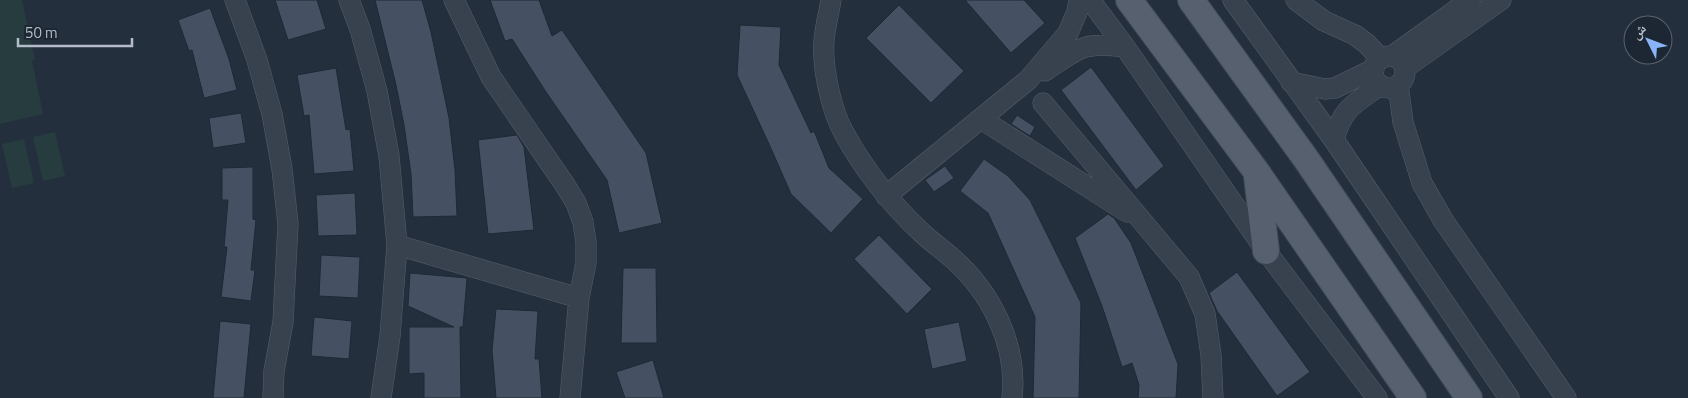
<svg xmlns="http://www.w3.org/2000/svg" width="1688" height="398" font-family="'Titillium Web','Noto Naskh Arabic',sans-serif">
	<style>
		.green { fill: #263c3f }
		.building { fill: #455162; stroke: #1f2835 }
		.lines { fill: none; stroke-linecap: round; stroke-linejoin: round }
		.minor-casing { stroke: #565f6c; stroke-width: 21 }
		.major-casing { stroke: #414a57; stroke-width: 28 }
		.minor { stroke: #38414e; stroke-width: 20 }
		.major { stroke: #56606e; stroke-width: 26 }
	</style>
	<rect width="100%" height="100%" fill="#242f3e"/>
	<path class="green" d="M0,0h22l13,60 -3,1 11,53 -43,10z
		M55,132l10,44 -22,5 -10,-44z
		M24,139l10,44 -22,5 -10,-44z"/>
	<path class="building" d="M275,0h42l9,29 -38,11z
		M375,0h47l9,32 18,86 6,52 2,46 -44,1 -2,-43 -7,-49 -8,-40z
		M490,0h49l13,36 10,-6 84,123 16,70 -43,10 -12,-53 -61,-88 -34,-53 -7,2z
		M965,0h59l21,23 -34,30z
		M899,5l65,66 -33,32 -65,-65z
		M210,8l19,51 8,31 -33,8 -12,-48 -3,1 -11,-31z
		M740,25l41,2 -2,38 32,68 3,-2 15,37 34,31 -32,34 -40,-39 -22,-50 -32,-69z
		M1091,67l73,99 -28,24 -75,-100z
		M336,68l10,62 4,-1 4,42 -40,3 -5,-59 -5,1 -7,-41z
		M241,113l5,30 -33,5 -4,-30z
		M1017,115l18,12 -5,9 -19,-12z
		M517,135l7,12 10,83 -46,4 -10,-94z
		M984,159l24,17 22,24 51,103 -2,95h-46l2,-81 -47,-104 -28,-22z
		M945,166l9,12 -20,14 -9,-12z
		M253,167v52l3,1 -5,50h4l-4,31 -30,-4 6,-50h-3l4,-47h-6v-32z
		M355,193l2,42 -39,1 -2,-41z
		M1108,214l6,4 17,25 47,121 -2,34h-38l1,-13 -7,-22 -10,4 -20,-61 -27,-68z
		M879,235l53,54 -25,25 -53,-55z
		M321,255l39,2 -2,41 -39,-2z
		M623,268h33l1,75h-36z
		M1237,272l73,100 -33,24 -60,-85 -8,-18z
		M410,273l57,5 -4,49h-3l1,71h-37v-25l-15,1v-47h45l-46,-21z
		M496,309l42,2 -3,48h4l3,39h-46l-4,-48z
		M314,317l38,4 -3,38 -38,-3z
		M220,321l31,3 -7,74h-31z
		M959,322l8,39 -35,8 -8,-40z
		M653,360l11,38h-39l-9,-26z"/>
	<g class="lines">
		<g class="minor-casing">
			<path id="minor" d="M235,0l22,60 15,54 10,55 6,55 -5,98 -9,49 -1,27
				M349,0l11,29 17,62 12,65 8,89 -7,91 -9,62
				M454,0l37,77 74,108 11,18 7,19 3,20v21l-7,35 -9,100
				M831,0c-2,13 -6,27 -7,41 -2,26 7,69 20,92 19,35 47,71 76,98 10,10 21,17 32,27 39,34 66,87 60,140
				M1090,0l35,47 141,204 111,147
				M1233,0l101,140 175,258
				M1296,0l28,21 31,14 12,9 14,15
				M1392,56l78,-56
				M1373 72a16 16 0 1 1 32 0a16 16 0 1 1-32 0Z
				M1405,68l96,-68
				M1045,71c33,-22 38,-30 80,-24
				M1291,82l34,7 10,-1 39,-19
				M1398,85l5,37 19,61 21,37 123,178
				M1043,103l146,174 16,37 6,41 2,43
				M981,119l146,93
				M1334,140c8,-32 21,-37 47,-55
				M886,196l142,-116 40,-47 9,-21 2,-12
				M397,245l182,53"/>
		</g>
		<g class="major-casing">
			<path id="major" d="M1129,0l127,171 157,227
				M1191,0l115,159 163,239
				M1257,176l9,75"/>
		</g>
		<use href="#minor" class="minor"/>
		<use href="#major" class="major"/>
	</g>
	<g transform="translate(1648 40) rotate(312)"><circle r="24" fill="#1d2633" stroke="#59626f"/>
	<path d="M0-4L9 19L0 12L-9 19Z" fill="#8ab4f8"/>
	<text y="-8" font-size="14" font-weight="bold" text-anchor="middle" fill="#b4bcc9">ش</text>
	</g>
	<path d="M18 38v8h114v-8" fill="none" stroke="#b4bcc9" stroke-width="2.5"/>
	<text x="25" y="38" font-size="15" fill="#b4bcc9" stroke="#1d2633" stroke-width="4" paint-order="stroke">50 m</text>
</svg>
